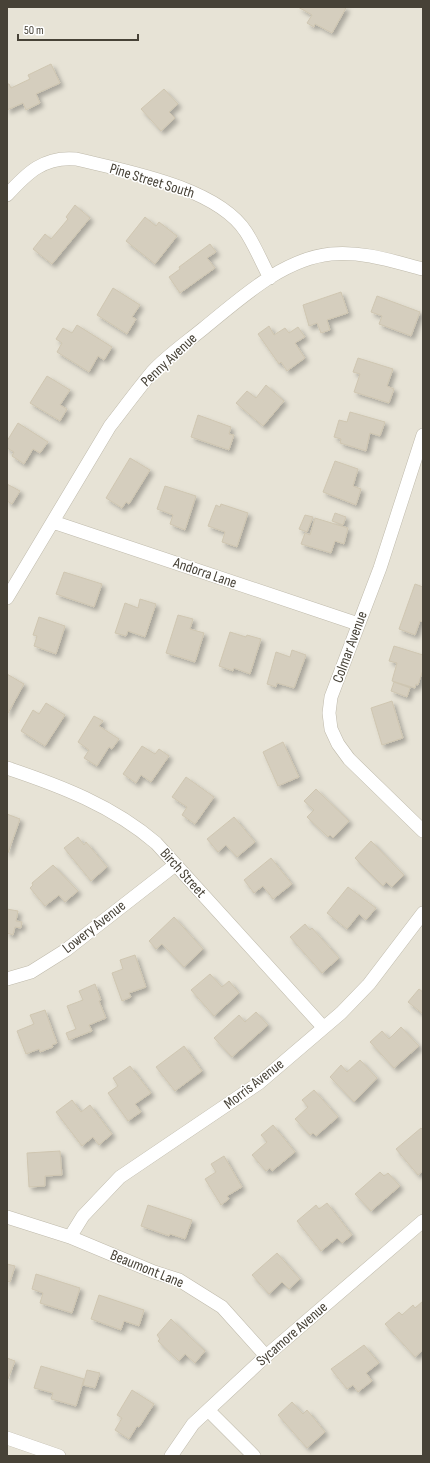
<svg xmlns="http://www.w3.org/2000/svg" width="430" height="1463" font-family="'Sofia Sans Condensed',sans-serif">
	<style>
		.residential { fill: #e7e3d6 }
		.building { fill: #d5cebe; stroke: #cfc6b1; filter: url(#shadow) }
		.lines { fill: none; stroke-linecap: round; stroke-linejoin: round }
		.street-casing { stroke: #bfbaab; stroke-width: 14 }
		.street { stroke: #fff; stroke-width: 13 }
		.labels { text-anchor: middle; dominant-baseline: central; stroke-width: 3; stroke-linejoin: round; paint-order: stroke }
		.street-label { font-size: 15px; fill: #474237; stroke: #fff }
	</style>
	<defs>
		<filter id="shadow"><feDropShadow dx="3.5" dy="3.5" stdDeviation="2" flood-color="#0004"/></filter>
	</defs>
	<rect width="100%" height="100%" fill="#f3f1e8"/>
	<path class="residential" d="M7,7h416v1449h-416z"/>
	<path class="building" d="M298,7h46l2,1 -14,25 -17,-9 -1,3 -7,-4 5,-8z
		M51,64l9,19 -24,11 4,9 -14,7 -3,-7 -16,7v-26h2l2,4 19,-9 -2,-4z
		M164,89l14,15 -9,8 6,6 -14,13 -20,-22z
		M75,205l15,13 -38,46 -19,-15 12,-15 6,5 17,-20 -2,-2z
		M145,217l11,9 3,-4 18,14 -22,28 -29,-23z
		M210,244l6,8 -9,6 8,10 -35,25 -11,-16 11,-8 -1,-2z
		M113,288l27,17 -8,12 4,2 -9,15 -30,-19z
		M341,292l7,21 -21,7 3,10 -9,3 -4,-10 -8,3 -6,-21z
		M377,296l43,16 -9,24 -32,-12 3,-8 -11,-4z
		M77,325l35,22 -8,13 -6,-4 -9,16 -32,-20 5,-9 -6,-4 7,-11 9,5z
		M269,326l5,9 11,-7 4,5 9,-6 7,10 -10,6 10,15 -18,13 -6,-9 -2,2 -21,-30z
		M358,358l35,11 -6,17 7,3 -5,14 -35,-11 6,-18 -7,-2z
		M47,376l23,14 -10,15 7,4 -7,12 -30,-18z
		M266,385l18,16 -21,25 -27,-23 11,-12 9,7z
		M350,412l35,10 -5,14 -10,-3 -4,18 -26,-8 1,-4 -7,-2 5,-17 8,2z
		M198,415l33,12 -2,7 5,1 -5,15 -38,-13z
		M18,423l30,19 -8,11 -7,-4 -9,15 -12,-8 2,-4 -7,-4v-7z
		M130,458l20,12 -21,34 -3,-2 -4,6 -16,-10z
		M335,461l23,8 -5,17 8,3 -5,16 -33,-13z
		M7,484l13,7 -8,13 -5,-3z
		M165,486l31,10 -11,34 -15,-6 3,-9 -16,-6z
		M221,504l27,9 -11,34 -15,-5 3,-10 -17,-6 8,-21 4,2z
		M335,513l11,4 -3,8 -11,-4z
		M305,515l8,2 -6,15 -8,-3z
		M315,518l33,10 -4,16 -9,-3 -4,12 -30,-9 4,-11 5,2z
		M64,572l38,12 -8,23 -38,-13z
		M415,584l8,3v35l-3,-1 -5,14 -16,-6z
		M140,599l16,5 -11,33 -17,-6 -2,5 -11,-3 10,-30 13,5z
		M178,615l15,4 -3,10 14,4 -9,29 -29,-9z
		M39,617l26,9 -9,28 -22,-8 3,-10 -4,-1z
		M230,632l16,5 1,-2 14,4 -11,35 -16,-6 -1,3 -14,-5z
		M394,646l29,9v15l-5,15 -2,-1 -1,4 -23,-7 5,-18 -8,-2z
		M292,650l14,5 -12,33 -17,-5 -1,4 -9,-3 9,-32 14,5z
		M7,674l17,10 -17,31z
		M394,682l16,6 -3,9 -16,-6z
		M392,701l11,37 -21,7 -11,-37z
		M46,703l19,12 -20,31 -24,-15 12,-21 6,4z
		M94,716l9,5 -4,5 20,13 -7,10 -3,-2 -12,19 -13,-8 5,-8 -11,-8z
		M283,742l16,35 -21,9 -15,-34z
		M142,746l13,8 4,-5 10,7 -18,26 -10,-7 -5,8 -13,-9z
		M186,777l28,20 -19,27 -13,-9 5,-8 -15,-10z
		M316,789l33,32 -16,17 -3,-3 -2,2 -21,-20 7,-7 -10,-9z
		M7,814l13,5 -12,34 -1,-1z
		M234,817l21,25 -18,15 -11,-12 -8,7 -11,-13z
		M78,837l6,8 2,-3 21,25 -16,14 -27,-33z
		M371,841l33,34 -12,12 -6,-5 -3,4 -28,-28z
		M271,858l21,26 -19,15 -10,-13 -9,7 -10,-13z
		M53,865l25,26 -13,11 -6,-7 -14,11 -15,-18 3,-3 -1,-2z
		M348,887l28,21 -10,12 -7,-6 -12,15 -20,-16z
		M7,909l11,2 -2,10 6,1 -1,6 -6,-1 -2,8 -6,-2z
		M174,917l29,32 -19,18 -22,-23 -6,5 -7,-8z
		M305,924l5,6 2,-2 27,30 -17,15 -32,-36z
		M135,955l11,32 -17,6 2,4 -9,4 -10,-28 11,-4 -3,-9z
		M210,974l12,13 7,-6 10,12 -25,23 -23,-26z
		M95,984l6,16 -2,1 7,17 -17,7 3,6 -23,9 -3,-7 10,-4 -9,-23 16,-6 -4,-9z
		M419,989l4,3v22l-15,-12z
		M45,1010l12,33 -5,2 1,2 -13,5 -1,-3 -13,5 -9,-23 17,-7 -4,-9z
		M256,1012l12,13 -36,32 -18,-19 25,-23 6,7z
		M401,1027l18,19 -25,22 -24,-26 12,-11 7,8z
		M184,1046l18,25 -27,20 -19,-24z
		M360,1060l17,18 -23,24 -24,-25 11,-12 6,7z
		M130,1066l21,27 -16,11 6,8 -13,9 -20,-28 10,-7 -5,-8z
		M314,1090l24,27 -22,19 -3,-3 -3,2 -15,-16 13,-12 -6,-7z
		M72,1100l9,12 9,-7 22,29 -13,11 -6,-8 -11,9 -26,-34z
		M273,1125l22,27 -23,19 -2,-3 -4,3 -14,-16 15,-13 -6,-7z
		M421,1128l2,2v41l-5,4 -22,-26z
		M60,1151l2,24 -17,1v10l-16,1 -2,-34z
		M224,1156l18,31 -15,9 2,3 -8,6 -16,-26 11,-7 -5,-8z
		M380,1172l4,4 4,-3 12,13 -29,25 -16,-17z
		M327,1203l25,32 -10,8 -5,-5 -16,13 -24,-30 19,-16 3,4z
		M148,1205l44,15 -7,19 -15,-5 -1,2 -28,-10z
		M277,1253l23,26 -11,10 -7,-7 -13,12 -17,-19z
		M7,1264l8,2 -5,16 -3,-1z
		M36,1274l44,14 -8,25 -32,-10 3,-10 -11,-4z
		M99,1295l45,15 -5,16 -15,-5 -3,9 -30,-11z
		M423,1301v49l-8,7 -30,-33 14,-12 3,3 11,-10 2,3z
		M171,1319l34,32 -10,12 -10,-9 -6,7 -21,-20 2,-2 -3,-4z
		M364,1345l15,18 -13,10 6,8 -14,11 -5,-7 -6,4 -16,-20z
		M7,1358l8,3 -7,18h-1z
		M41,1366l43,13 -8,27 -25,-7 2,-6 -19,-5z
		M87,1370l13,3 -5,15 -12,-3z
		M132,1390l22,14 -15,23 -2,-1 -8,13 -14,-9 7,-12 -5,-3z
		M292,1402l11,12 4,-4 18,22 -18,16 -29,-33z"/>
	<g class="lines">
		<g class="street-casing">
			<path id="street" d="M7,195c20,-22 37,-39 69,-36 49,12 141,28 170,73 9,14 16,31 24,46
				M423,435l-43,133 -49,129 -2,16 2,16 7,15 11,15 74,72
				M53,522l305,102
				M7,598l103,-172c14,-18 28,-37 43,-55 15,-16 34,-29 51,-43 36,-29 78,-69 127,-74 32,-3 61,7 92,15
				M7,768c54,18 106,38 149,75l167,184
				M7,979l24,-7 35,-22 109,-85
				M7,1217l63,20 84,35 25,8 43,27 44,49
				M70,1237l13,-21 37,-39 139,-94 82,-70 28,-29 54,-71
				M208,1410l46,46
				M7,1438l52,18
				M171,1456l22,-32 73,-68 157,-135"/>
		</g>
		<use href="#street" class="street"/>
	</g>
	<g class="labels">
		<g class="street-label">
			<text transform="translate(152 181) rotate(17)">Pine Street South</text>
			<text transform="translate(169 360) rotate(-43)">Penny Avenue</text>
			<text transform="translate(205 573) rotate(19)">Andorra Lane</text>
			<text transform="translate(350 647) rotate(-70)">Colmar Avenue</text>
			<text transform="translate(183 873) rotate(48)">Birch Street</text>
			<text transform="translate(94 927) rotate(-38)">Lowery Avenue</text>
			<text transform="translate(254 1084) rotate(-38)">Morris Avenue</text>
			<text transform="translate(147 1269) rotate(22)">Beaumont Lane</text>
			<text transform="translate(292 1334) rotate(-41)">Sycamore Avenue</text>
		</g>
	</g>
	<rect width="430" height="1463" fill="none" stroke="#474237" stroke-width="16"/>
	<path d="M18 34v6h120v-6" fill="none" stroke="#474237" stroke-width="2"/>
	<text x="24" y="34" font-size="12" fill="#474237" stroke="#ffffff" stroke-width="3" paint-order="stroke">50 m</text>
</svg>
